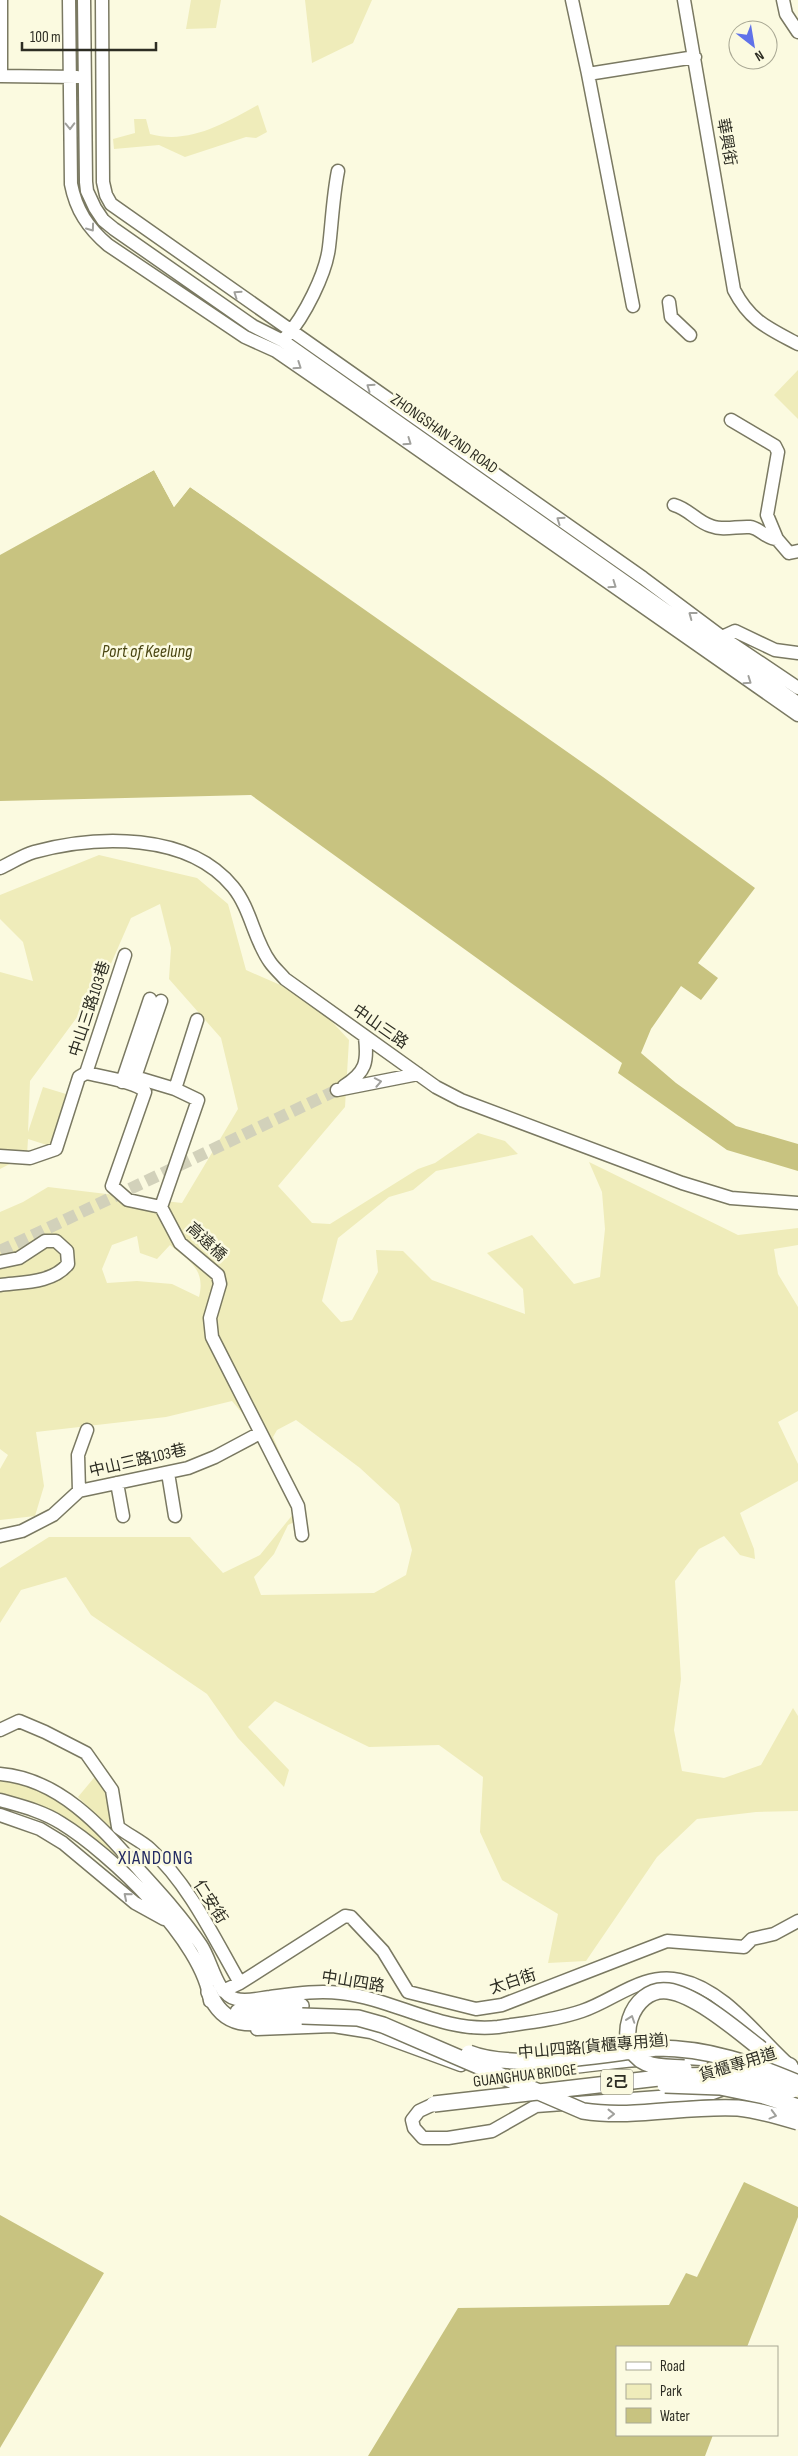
<svg xmlns="http://www.w3.org/2000/svg" width="798" height="2456" font-family="'Sofia Sans Condensed','Noto Sans TC',sans-serif">
	<style>
		.green { fill: #efecba; fill-rule: evenodd }
		.water { fill: #c8c380 }
		.pier { fill: #fbfae0 }
		.lines { fill: none; stroke-linecap: round; stroke-linejoin: round }
		.minor-tunnel { stroke: #d2d1ba; stroke-width: 12; stroke-dasharray: 12 6; stroke-linecap: butt }
		.minor-casing { stroke: #7a7962; stroke-width: 15 }
		.major-casing { stroke: #7a7962; stroke-width: 18 }
		.minor { stroke: #fff; stroke-width: 12 }
		.major { stroke: #fff; stroke-width: 15 }
		.major-bridge-casing { stroke: #7a7962; stroke-width: 18; stroke-linecap: butt }
		.major-bridge { stroke: #fff; stroke-width: 15 }
		.oneway { stroke: #a0a09c }
		.labels { text-anchor: middle; dominant-baseline: central; stroke-width: 5; stroke-linejoin: round; paint-order: stroke }
		.shield { fill: #fbfae0; stroke: #6b6a5c; stroke-width: 1 }
		.shield-label { font-size: 15px; font-weight: bold; fill: #2d2d23 }
		.street-label { font-size: 16px; fill: #2d2d23; stroke: #fbfae0 }
		.water-label { font-size: 18px; font-style: italic; fill: #4a4612; stroke: #fbfae0 }
		.quarter-label { font-size: 19px; letter-spacing: 1px; fill: #222a62; stroke: #fbfae0 }
	</style>
	<rect width="100%" height="100%" fill="#fbfae0"/>
	<path class="green" d="M191,0h30l-5,28 -30,1z
		M305,0h67l-19,43 -41,20z
		M258,105l9,27 -11,6 -10,-1 -61,20 -26,-12 -45,4 -1,-10 22,-6 -1,-14h12l4,15c39,11 75,-11 108,-29z
		M798,370v49l-24,-24z
		M99,855l98,23 31,26 18,66 64,28 39,42 -4,67 -67,79 34,37 18,1 88,-55 17,-6 43,-30 27,8 13,13 -82,17 -23,19 -24,7 -51,41 -16,63 19,21 11,-2 26,-48 -2,-22 27,1 29,29 93,34 -2,-25 -36,-36 45,-18 42,49 26,-7 5,-48 -3,-37 -13,-30 149,73 60,-7v17l-24,4 4,25 20,33v104l-20,11 20,42v17l-58,32 14,36 1,10 -15,-4 -16,-19 -25,13 -24,32 6,98 -7,51 8,41 42,7 37,-13 32,-57 5,8v95l-42,1 -59,7 -40,38 -71,104 -38,2 10,-49 -56,-34 -22,-48 3,-55 -44,-32 -70,2 -94,-46 -27,26 41,43 -5,17 -46,-49 -31,-44 -116,-79 -25,-38 -45,13 -21,33v-55l49,-31h141l33,36 37,-18 34,-42 -40,-86 -22,-26 -66,16 -130,15 8,54 -9,30 -35,4v-51l8,-14 -8,-6v-237l23,-10 25,-15 134,16 56,-94 -17,-71 -52,-59 2,-31 -11,-44 -29,14 -28,64 -73,99 -2,51 15,-45 23,7 -16,52 -22,-7 -1,16 -27,14v-197l33,9 -10,-39 -23,-23v-24zM137,1236l3,17 17,6 13,-14c19,16 36,24 29,52l-27,-13 -35,-3 -30,2 -5,-14 10,-24zM296,1420l64,48 39,36 13,46 -6,25 -32,18 -113,2 -7,-18 20,-23 14,-29 17,-8 -6,-20 -26,-60 4,-7z
		M98,1773l12,18 6,34 -5,5 -33,-33z
		M0,1780l30,4 49,29 63,68 -72,-59 -36,-18 -34,-9z"/>
	<path class="water" d="M154,470l20,37 16,-20 413,290 152,111 -57,75 20,15 -17,22 -20,-14 -30,43 -10,24 35,30 60,43 62,18v27l-71,-21 -109,-77 4,-10 -371,-268 -251,6v-246z
		M744,2182l54,25v10l-51,130h-130v88h96l-8,21h-337l90,-148 211,-3 17,-32 11,4z
		M0,2215l104,58 -104,175z"/>
	<path class="pier" d="M155,468l19,34 14,-17h3l243,170 -244,-168 -16,20 -20,-37 -154,84v-2z"/>
	<g class="lines">
		<path class="minor-tunnel" d="M0,1251l337,-161"/>
		<g class="minor-casing">
			<path id="minor" d="M1,0v76l76,1
				M69,0l2,184c5,26 17,44 37,61l137,92 31,14 77,53 445,311
				M84,0l2,182 1,9 8,17 8,12 11,9 139,97 30,15 515,362
				M102,0l1,182 3,13 5,9 532,374 79,59 76,51
				M572,0l16,74
				M684,0l50,290c16,31 34,38 64,54
				M783,0l3,14 12,18
				M669,302l2,15 19,18
				M633,306l-45,-232 107,-17
				M286,337c18,-20 40,-63 43,-90 3,-25 4,-51 9,-76
				M731,420l44,26 3,6 -11,63 10,24 12,14 9,-2
				M674,505c15,4 23,17 37,21 13,5 26,0 39,1 10,1 16,12 27,12
				M718,641l4,-4 13,-6 40,19 23,3
				M0,868c11,-5 23,-13 34,-16 63,-17 154,-20 199,35 18,22 21,53 37,75 4,6 10,11 15,17l151,108 25,13 221,83 49,15 67,5
				M161,1001l-26,76 40,12
				M86,1073l39,-118
				M122,1082l28,-83
				M344,1086c22,-14 24,-24 21,-49
				M337,1090l81,-16
				M0,1156l30,2 26,-9 23,-72 7,-4c13,3 52,9 59,19l-33,94 16,14 33,7 37,-107 -23,-11 22,-69
				M161,1207l19,36 38,32 2,9 -10,34 2,19 86,169 4,29
				M0,1262l19,-4 26,-17h11l11,10 1,13c-15,19 -45,18 -68,21
				M168,1473l7,43
				M117,1483l6,33
				M79,1491l-1,-36 9,-25
				M0,1536l22,-5 31,-16 26,-24 109,-23 27,-11 45,-24
				M0,1730l19,-9 26,11 41,21 26,37 6,37c10,8 23,14 32,22 39,35 64,89 90,134
				M0,1774c61,5 103,55 141,98 21,23 42,46 60,73 11,16 15,49 35,54 11,3 24,-1 34,-2 23,-3 47,-7 71,-4 54,6 100,40 157,34 27,-4 58,-7 84,-16 33,-11 60,-39 98,-31 48,10 82,64 118,93
				M0,1800c21,6 42,11 61,23 49,30 143,119 149,178
				M0,1815l40,14 23,14 72,60 29,16
				M223,1991l17,-8 105,-67 6,1 32,34 25,41 68,17 26,-4 165,-64 77,6 8,-8 22,-5 24,-13
				M257,2029l76,-3 38,6 90,33
				M490,2069c71,7 141,-16 212,-10
				M434,2104l-15,7 -7,9 2,8 9,10h25l44,-7 44,-25 177,-13 8,-3"/>
		</g>
		<g class="major-casing">
			<path id="major" d="M209,1992c18,45 54,29 93,24
				M238,2012l63,-6
				M761,2049l8,8 21,9"/>
		</g>
		<use href="#minor" class="minor"/>
		<use href="#major" class="major"/>
		<g class="major-bridge-casing">
			<path id="major-bridge" d="M302,2016l56,2 25,7 200,86c52,8 103,-6 155,-3 20,2 40,8 60,14
				M469,2053c48,19 137,0 189,-5 50,0 95,16 140,35
				M684,2068c-12,-1 -27,0 -38,-5 -35,-16 -15,-77 22,-72 29,4 71,41 93,58
				M665,2085l55,2 44,9 34,11
				M434,2104l242,-28 56,-1 60,15"/>
		</g>
		<use href="#major-bridge" class="major-bridge"/>
	</g>
	<defs><path id="oneway-chevron" d="M-2-3.5L2.5 0L-2 3.5" fill="none" stroke-width="1.6" stroke-linecap="round" stroke-linejoin="round" transform="scale(1.25)"/></defs>
	<g class="oneway">
		<use href="#oneway-chevron" transform="translate(70 126) rotate(89)"/>
		<use href="#oneway-chevron" transform="translate(91 228) rotate(54)"/>
		<use href="#oneway-chevron" transform="translate(237 294) rotate(-145)"/>
		<use href="#oneway-chevron" transform="translate(298 366) rotate(34)"/>
		<use href="#oneway-chevron" transform="translate(370 387) rotate(-145)"/>
		<use href="#oneway-chevron" transform="translate(408 442) rotate(35)"/>
		<use href="#oneway-chevron" transform="translate(560 520) rotate(-145)"/>
		<use href="#oneway-chevron" transform="translate(613 585) rotate(35)"/>
		<use href="#oneway-chevron" transform="translate(692 615) rotate(-143)"/>
		<use href="#oneway-chevron" transform="translate(748 681) rotate(35)"/>
		<use href="#oneway-chevron" transform="translate(378 1082) rotate(-11)"/>
		<use href="#oneway-chevron" transform="translate(127 1896) rotate(-140)"/>
		<use href="#oneway-chevron" transform="translate(631 2019) rotate(-71)"/>
		<use href="#oneway-chevron" transform="translate(611 2114)"/>
		<use href="#oneway-chevron" transform="translate(773 2115) rotate(15)"/>
	</g>
	<g class="labels">
		<rect class="shield" x="601" y="2069.5" width="32" height="25" rx="4"/>
		<g class="shield-label">
			<text x="617" y="2082">2己</text>
		</g>
		<g class="street-label">
			<text transform="translate(726 142) rotate(80)">華興街</text>
			<text transform="translate(444 434) rotate(35)">ZHONGSHAN 2ND ROAD</text>
			<text transform="translate(90 1009) rotate(-72)">中山三路103巷</text>
			<text transform="translate(380 1027) rotate(35)">中山三路</text>
			<text transform="translate(206 1242) rotate(43)">高遠橋</text>
			<text transform="translate(138 1461) rotate(-13)">中山三路103巷</text>
			<text transform="translate(210 1902) rotate(57)">仁安街</text>
			<text transform="translate(353 1982) rotate(9)">中山四路</text>
			<text transform="translate(513 1982) rotate(-18)">太白街</text>
			<text transform="translate(593 2047) rotate(-5)">中山四路(貨櫃專用道)</text>
			<text transform="translate(738 2065) rotate(-17)">貨櫃專用道</text>
			<text transform="translate(525 2076) rotate(-7)">GUANGHUA BRIDGE</text>
		</g>
		<g class="water-label">
			<text x="147" y="651">Port of Keelung</text>
		</g>
		<g class="quarter-label">
			<text x="156" y="1858">XIANDONG</text>
		</g>
	</g>
	<rect x="616" y="2346" width="162" height="90" fill="#fbfae0" stroke="#a9a894"/>
	<rect x="626" y="2362" width="25" height="8" fill="#ffffff" stroke="#a9a894"/>
	<text x="660" y="2371" font-size="15" fill="#2d2d23">Road</text>
	<rect x="626" y="2384" width="25" height="15" fill="#efecba" stroke="#a9a894"/>
	<text x="660" y="2396" font-size="15" fill="#2d2d23">Park</text>
	<rect x="626" y="2408" width="25" height="15" fill="#c8c380" stroke="#a9a894"/>
	<text x="660" y="2421" font-size="15" fill="#2d2d23">Water</text>
	<g transform="translate(753 45) rotate(149)"><circle r="24" fill="#fbfae0" stroke="#a9a894"/>
	<path d="M0-4L9 19L0 12L-9 19Z" fill="#6072e9"/>
	<text y="-8" font-size="14" font-weight="bold" text-anchor="middle" fill="#2d2d23">N</text>
	</g>
	<path d="M22 42v8h134v-8" fill="none" stroke="#2d2d23" stroke-width="2.5"/>
	<text x="30" y="42" font-size="15" fill="#2d2d23" stroke="#fbfae0" stroke-width="4" paint-order="stroke">100 m</text>
</svg>
